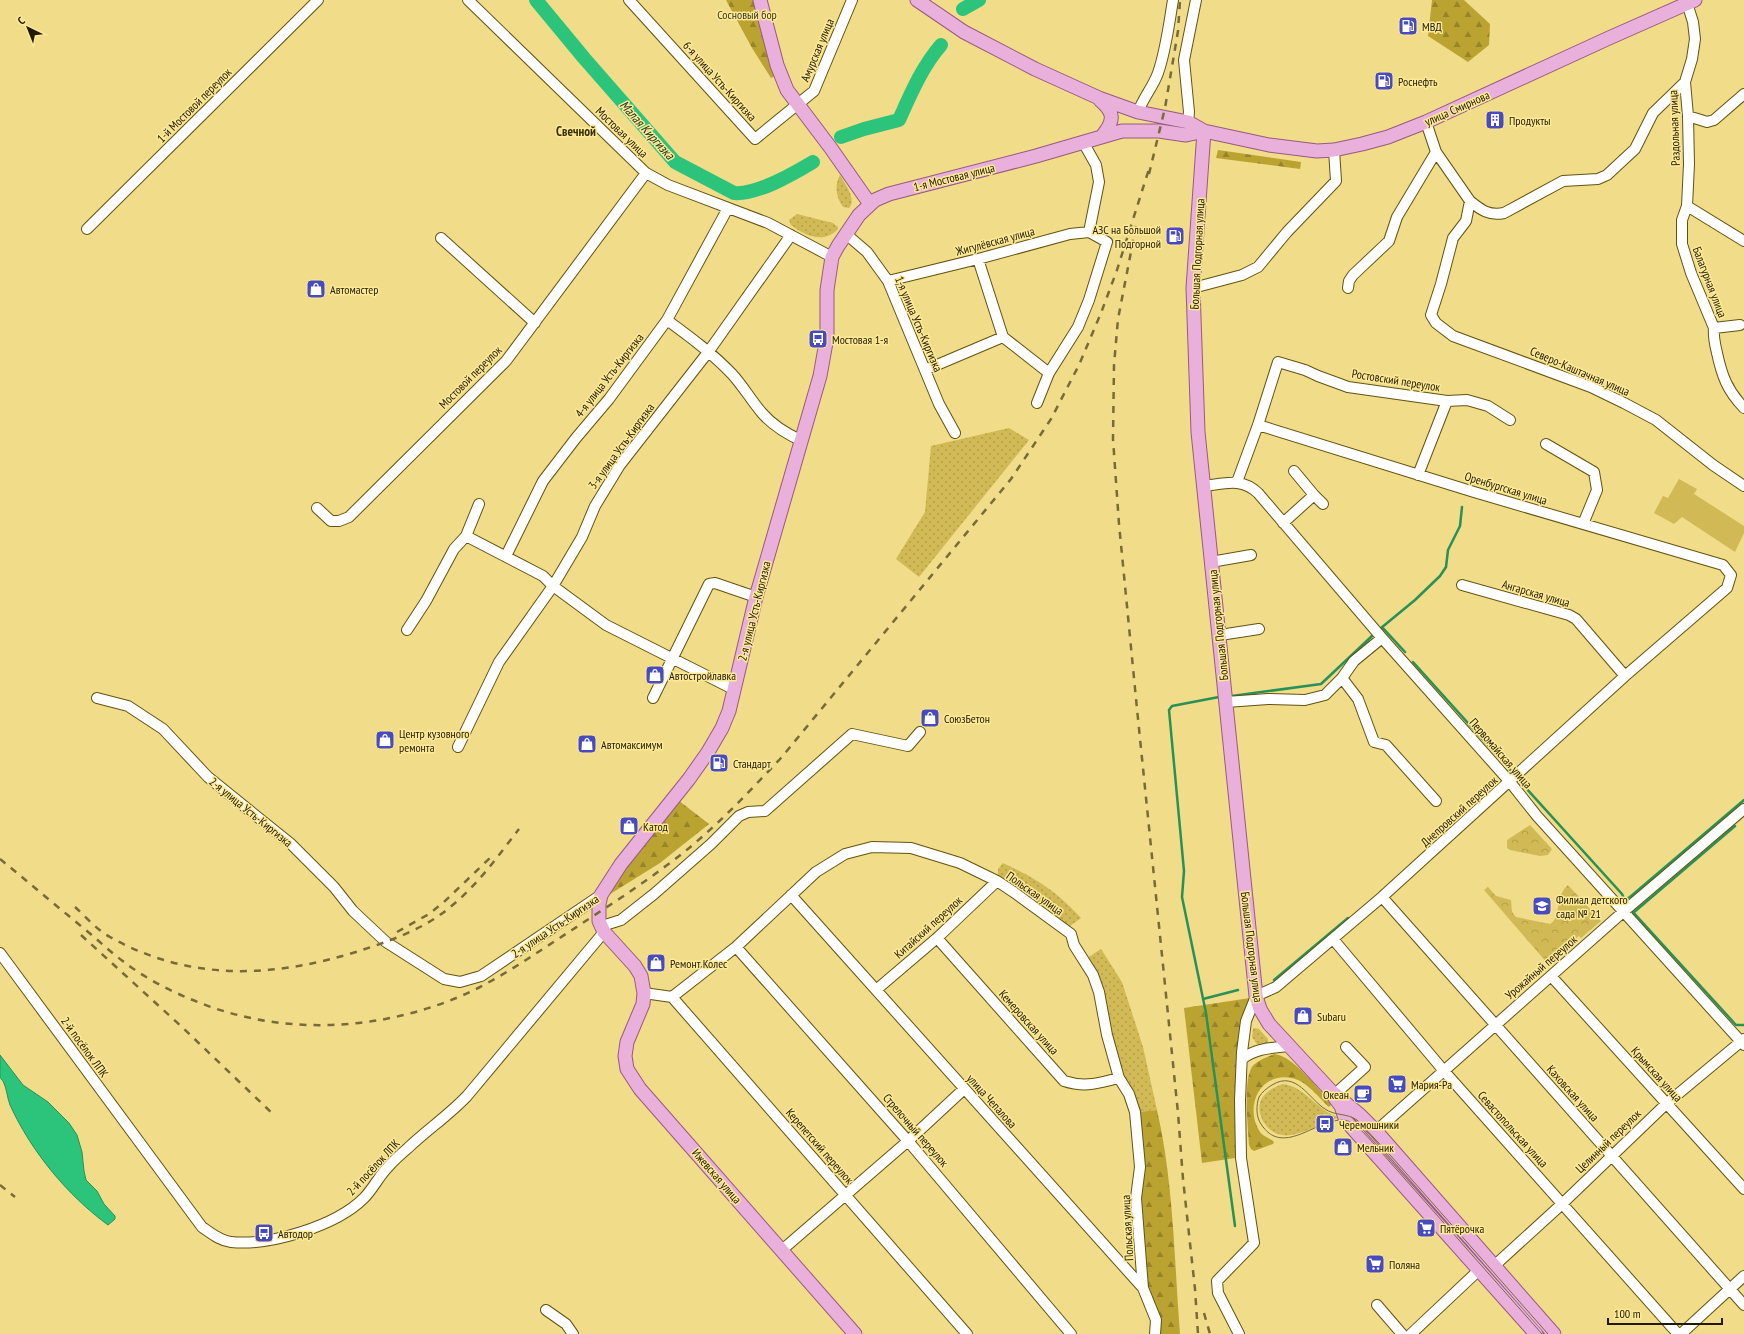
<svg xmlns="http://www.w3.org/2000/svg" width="1744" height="1334" font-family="'PT Sans Narrow',sans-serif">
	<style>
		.grass { fill: url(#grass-dots) }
		.forest { fill: url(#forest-firs) }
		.park { fill: url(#park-crowns) }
		.garden { fill: #d1ba55 }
		.water { fill: #2cc47b; stroke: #289157 }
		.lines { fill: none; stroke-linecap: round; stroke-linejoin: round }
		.stream { stroke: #289157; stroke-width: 2.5 }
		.river { stroke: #2cc47b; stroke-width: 14 }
		.minor-casing { stroke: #625410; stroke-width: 12 }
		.major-casing { stroke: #985a7f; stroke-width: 15 }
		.minor { stroke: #fff; stroke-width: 10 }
		.major { stroke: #e8b0da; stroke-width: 13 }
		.tram { stroke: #776b3a; stroke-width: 1 }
		.rail { stroke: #776b3a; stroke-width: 2.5; stroke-dasharray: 7 7; stroke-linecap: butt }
		.labels { text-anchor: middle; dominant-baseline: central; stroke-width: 3; stroke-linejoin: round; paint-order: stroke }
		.park-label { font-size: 12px; fill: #3b361e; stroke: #fde996 }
		.poi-label { font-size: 12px; fill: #201a02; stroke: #fde996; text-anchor: start }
		.street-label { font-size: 12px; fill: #201a02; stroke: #fde996 }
		.water-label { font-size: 13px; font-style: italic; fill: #193022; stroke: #fde996 }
		.neighbourhood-label { font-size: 13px; font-weight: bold; fill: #382e00; stroke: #fde996 }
	</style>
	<defs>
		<pattern id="grass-dots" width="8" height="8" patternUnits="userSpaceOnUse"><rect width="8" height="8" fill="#d1ba55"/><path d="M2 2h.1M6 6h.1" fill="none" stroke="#b39f48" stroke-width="1.8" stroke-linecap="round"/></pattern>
		<pattern id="forest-firs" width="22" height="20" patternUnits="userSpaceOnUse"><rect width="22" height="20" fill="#bba332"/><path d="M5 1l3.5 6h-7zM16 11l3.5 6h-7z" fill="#988428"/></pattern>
		<pattern id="park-crowns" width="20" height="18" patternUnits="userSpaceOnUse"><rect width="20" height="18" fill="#d1ba55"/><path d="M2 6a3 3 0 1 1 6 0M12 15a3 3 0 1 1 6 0" fill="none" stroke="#b39f48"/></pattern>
	</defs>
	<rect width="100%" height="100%" fill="#f0dc89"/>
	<path class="grass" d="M840,175c5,9 17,24 9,33l-6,-1c-7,-10 -9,-21 -3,-32z
		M797,214l36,9 5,4v2c-14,15 -33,7 -47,-4l-2,-5z
		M1009,428l20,12 -110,137 -23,-18 29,-47 6,-66z
		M1003,863c34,16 52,27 78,55l-11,8 -8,-2 -64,-46v-9z
		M1101,949l21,33 21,65 14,63 -18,2 -7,-20 -8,-16 -37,-118z
		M1255,1028l4,1 9,10v5l-7,2 -5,-3 -4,-6 1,-8z
		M1283,1084c23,3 33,26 55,33v1c-16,5 -41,20 -56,17 -15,-2 -27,-21 -21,-35 5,-9 13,-13 22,-16z"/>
	<path class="forest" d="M726,0h30l21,75 -6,3 -19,-30z
		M1432,0h32l26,24 -1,21 -21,17 -40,-26z
		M1218,150l83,12 -1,7 -84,-11z
		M678,800l31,24 -49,39 -53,33 16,-28z
		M1250,998l-14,102 -1,58 -33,5 -18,-155z
		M1274,1054c20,2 44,35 58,50l-3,3c-11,-10 -23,-27 -38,-29 -32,-6 -47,30 -31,54 4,5 10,6 14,10l-1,2 -19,7 -3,-2 -2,-4c-1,-17 -6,-65 3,-78 5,-7 16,-10 22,-13z
		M1157,1110c17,74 17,149 23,224h-21l-11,-47 -7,-88 2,-33 -4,-54z"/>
	<path class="park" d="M1530,825l22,24 -4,6 -8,1 -30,-6 -3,-2v-8z
		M1568,885l33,36 -20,17 -2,-2 -7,6 2,2 -25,21 -65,-75 4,-3 8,9 15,4 1,12 4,5 34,7c11,-5 5,-29 18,-39z"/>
	<path class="garden" d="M1679,479l18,10 -3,5 50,32v7l-9,19 -53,-35 -8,7 -20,-11 9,-17 5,2z"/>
	<path class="water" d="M0,1055l23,30 25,17 21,21 8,12 5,17 2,19 2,9 11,11 7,13 11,12v3l-7,6c-41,-30 -77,-74 -98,-120 -3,-8 -3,-16 -7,-24 -1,-1 -3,-3 -3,-5 0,-6 0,-15 0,-21z"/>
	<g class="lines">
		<path class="stream" d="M1382,627l23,25
			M1381,628l34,-28 25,-24 6,-9 2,-17 12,-24 2,-19
			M1413,662l100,111
			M1232,696l89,-12 51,-48
			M1219,697l-47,9 -3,4 15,161 -2,26 24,116 29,213
			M1516,777l106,117 3,7
			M1624,900l6,-3 114,-97
			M1633,912l103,113h8
			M1633,913l102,-87
			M1274,980l74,-62
			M1203,999l35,-9"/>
		<path class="river" d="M536,0l48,58 91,104 59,31c23,2 59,-19 79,-31
			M963,9l16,-9
			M841,137l23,-8 35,-9c12,-27 23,-53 42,-75"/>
		<g class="minor-casing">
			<path id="minor" d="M468,0l178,173 22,12 100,38 64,34
				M629,0l126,139 59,-48 38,-91
				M1687,3l6,19 2,17 -3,20 -7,23 3,34 1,48 -2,42 -5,14v24l9,29 23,55c-1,9 1,16 3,25 5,23 10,37 27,55
				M1138,112c5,-14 15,-25 20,-39 8,-23 11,-49 15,-73
				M1688,116l19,6 7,-2 30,-26
				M1188,122l1,-10 -5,-52 12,-60
				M1426,122l10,30 34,49 -4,20 -13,17 -12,46 -10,31 5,8 17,13 138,51 33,16 32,17 57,45 31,21
				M1083,142l13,23 3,17 -10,50
				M1470,201c11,9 19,15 34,12l59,-32 35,-2 9,-4 28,-26 18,-36 32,-31
				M1687,206l57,35
				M87,229l231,-229
				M846,234l21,18 21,29 51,123 16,29
				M441,238l94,85
				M888,281l90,-22 92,-25 19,-2 18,10 -18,58 -11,27 -29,46 -12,30
				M1193,288l49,-13 16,-8 29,-35 49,-51 -2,-31
				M1348,288l1,-7 4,-6 36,-34 8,-24 39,-65
				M667,320c23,17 45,33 65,54 11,12 19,26 30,39 11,13 25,21 40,28
				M1714,328l26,-3
				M1003,337l46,36
				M925,370l78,-33 -25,-78
				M1546,444l48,28 3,18 -14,34
				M1418,475l29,-74
				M1237,482l21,-57 20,-63 27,8 13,6 30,11 99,14 20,-1 21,6 22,14
				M1203,486c21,-2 38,-9 55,7l124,145 128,144 27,34 207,229
				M1314,495l9,9
				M317,508l14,13h8l10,-4 157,-156 140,-188
				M1283,523l31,-28 -20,-24
				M466,536l77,40 10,10 53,39 129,65
				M506,556l37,-75 33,-43 33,-39 58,-79 61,-112
				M1211,562l40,-7
				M1462,585l107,30 7,4 49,57
				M407,630l19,-29 28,-52 12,-13 13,-32
				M1220,635l39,-6
				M1342,678l16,21 16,43 12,3 50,56
				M97,698l31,8 35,23 45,48 83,67 43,43 19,24 33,31 58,37 16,3 21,-6 120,-81
				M653,698l56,-114 6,-1 41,14
				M1226,702l42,-3 37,1 20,-5 17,-17 12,-17 28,-23
				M458,747l41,-85 54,-76 29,-49 13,-31 25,-41 89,-114 82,-116
				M791,895l352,393 13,32 -1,14
				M1382,897l362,408
				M602,926l19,-6 33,-26 57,-50 28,-28 9,-4 17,-1 87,-77 56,12 12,-14
				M937,938l127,143c22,7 34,2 55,-3
				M1333,939l111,132 234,263
				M736,947l172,194 163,193
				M0,953l202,274c9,6 18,14 29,15 39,4 105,-16 133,-44 9,-9 15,-22 24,-31 6,-7 13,-13 20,-19 19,-18 41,-33 59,-52l137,-164
				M1551,976l193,213
				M876,990l61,-52 60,-57
				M644,993l28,4 295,337
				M672,997l64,-50 80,-75 29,-18 27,-7 39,1 49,15 37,18 18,12 56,41 3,11 19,30 6,17 8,43 12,43 10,16 6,18 5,55 -4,31 7,90
				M1242,1059c14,-11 30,-11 47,-13
				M1335,1094l30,-27 -19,-20
				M1376,1131l247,-219 121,-103
				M782,1250l126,-109 56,-52
				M1494,1266l68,-62 104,-100 78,-65
				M1377,1305l25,29
				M546,1310l20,14 7,10
				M1239,1334l-21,-41 -1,-12 37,-38 -13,-85 -1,-58 2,-48 4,-31 10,-25 20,-9 106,-90 243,-221 102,-88 4,-13 -8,-10 -249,-73 -216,-67
				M1411,1334l68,-64
				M1681,1334l63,-58"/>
		</g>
		<g class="major-casing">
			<path id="major" d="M760,0l17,65 10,25 43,57 40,57
				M917,0l47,32 71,37 64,29 39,14 50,10 16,9 65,14 48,6 17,-1 28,-6 26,-7 38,-15 183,-84 86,-38
				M1100,100c14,12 15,20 3,35
				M1204,131l-11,157 5,144 58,564 4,13 9,15 62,67 29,24 16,16 178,203
				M1335,1098l6,8 5,15 190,213
				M855,1334l-215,-245 -13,-20 -2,-13 2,-14 16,-38 1,-11 -3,-17 -6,-10 -31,-34 -5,-11v-17l2,-9 20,-31 68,-85 19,-27 14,-24 7,-17 27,-114 64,-221 7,-39v-47l5,-33 6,-11 21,-31 16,-15 14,-6 147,-38 86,-25h37l27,4 18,-4"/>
		</g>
		<use href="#minor" class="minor"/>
		<use href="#major" class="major"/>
		<path class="tram" d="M1542,1334l-168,-190c-8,-8 -20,-25 -33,-24 -27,1 -59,37 -80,4 -5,-7 -5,-19 -2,-27 3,-5 8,-9 13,-12 24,-15 37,14 53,24 10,7 22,4 32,11l34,36 157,178"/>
		<path class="rail" d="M1149,174l16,-66 13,-77 2,-31
			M1136,226l-18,93 -4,46 -1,74 6,85 18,185 41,404 5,66 12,110 3,45
			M0,859c27,22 54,45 81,67 15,12 28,25 43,36 18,14 42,27 64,36 87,38 186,35 273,-2 39,-17 75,-43 111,-66 30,-20 62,-40 91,-62 44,-31 81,-71 118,-110l230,-279 40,-60 28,-54 22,-52 16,-43 32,-101
			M75,907c11,10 22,23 35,30 80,45 164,41 249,14 31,-10 65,-22 90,-43 28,-22 49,-52 70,-79
			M397,932l32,-18 15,-12 48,-46
			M81,935l101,92 92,88
			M0,1185l15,12
			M1204,1313l6,21"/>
	</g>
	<defs>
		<g id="fuel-square" transform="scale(1)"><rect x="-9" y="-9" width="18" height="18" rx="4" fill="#484ac0" stroke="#fde996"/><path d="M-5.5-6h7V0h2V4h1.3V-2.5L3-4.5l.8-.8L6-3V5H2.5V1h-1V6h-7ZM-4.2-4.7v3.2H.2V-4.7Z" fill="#fff"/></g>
		<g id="building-square" transform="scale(1)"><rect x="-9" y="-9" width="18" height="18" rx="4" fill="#484ac0" stroke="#fde996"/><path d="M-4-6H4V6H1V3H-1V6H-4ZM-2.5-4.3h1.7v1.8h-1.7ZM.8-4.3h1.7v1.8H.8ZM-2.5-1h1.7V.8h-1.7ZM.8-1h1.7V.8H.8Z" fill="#fff"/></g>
		<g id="shop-square" transform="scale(1)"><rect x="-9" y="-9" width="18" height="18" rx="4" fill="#484ac0" stroke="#fde996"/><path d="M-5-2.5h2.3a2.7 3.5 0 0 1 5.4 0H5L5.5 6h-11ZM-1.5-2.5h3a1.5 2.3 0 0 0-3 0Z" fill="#fff"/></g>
		<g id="bus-square" transform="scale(1)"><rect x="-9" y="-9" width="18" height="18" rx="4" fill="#484ac0" stroke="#fde996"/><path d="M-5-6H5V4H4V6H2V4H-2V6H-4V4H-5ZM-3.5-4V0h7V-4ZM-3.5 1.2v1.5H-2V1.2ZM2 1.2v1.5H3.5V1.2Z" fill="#fff"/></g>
		<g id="school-square" transform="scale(1)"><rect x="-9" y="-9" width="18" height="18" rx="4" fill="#484ac0" stroke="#fde996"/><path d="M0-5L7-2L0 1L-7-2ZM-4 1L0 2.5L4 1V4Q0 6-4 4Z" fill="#fff"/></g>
		<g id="supermarket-square" transform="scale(1)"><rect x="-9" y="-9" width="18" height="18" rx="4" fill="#484ac0" stroke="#fde996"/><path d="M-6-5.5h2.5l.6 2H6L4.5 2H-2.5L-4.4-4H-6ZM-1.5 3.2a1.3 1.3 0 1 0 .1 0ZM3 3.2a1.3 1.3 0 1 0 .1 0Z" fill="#fff"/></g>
		<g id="cafe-square" transform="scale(1)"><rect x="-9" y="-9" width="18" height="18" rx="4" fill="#484ac0" stroke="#fde996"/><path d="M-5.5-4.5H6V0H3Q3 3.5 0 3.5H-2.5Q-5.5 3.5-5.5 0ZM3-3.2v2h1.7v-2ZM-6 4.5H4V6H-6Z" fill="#fff"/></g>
	</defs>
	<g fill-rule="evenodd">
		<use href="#fuel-square" x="1408" y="26"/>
		<use href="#fuel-square" x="1384" y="81"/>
		<use href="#building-square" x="1495" y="120"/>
		<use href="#fuel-square" x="1175" y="236"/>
		<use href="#shop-square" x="316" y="289"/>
		<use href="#bus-square" x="818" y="339"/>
		<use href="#shop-square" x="655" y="675"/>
		<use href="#shop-square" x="930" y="718"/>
		<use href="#shop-square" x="385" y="740"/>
		<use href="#shop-square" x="587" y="744"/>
		<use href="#fuel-square" x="719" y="763"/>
		<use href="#shop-square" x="629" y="826"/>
		<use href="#school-square" x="1542" y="906"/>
		<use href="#shop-square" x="656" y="963"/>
		<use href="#shop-square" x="1303" y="1016"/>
		<use href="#supermarket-square" x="1397" y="1084"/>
		<use href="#cafe-square" x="1363" y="1094"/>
		<use href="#bus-square" x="1325" y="1124"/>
		<use href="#shop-square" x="1343" y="1147"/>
		<use href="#supermarket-square" x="1426" y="1228"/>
		<use href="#bus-square" x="264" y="1233"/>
		<use href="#supermarket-square" x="1375" y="1264"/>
	</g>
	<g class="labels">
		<g class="park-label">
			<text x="747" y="14">Сосновый бор</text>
		</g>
		<g class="poi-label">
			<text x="1422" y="26">МВД</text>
			<text x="1398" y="81">Роснефть</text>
			<text x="1509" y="120">Продукты</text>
			<text x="1161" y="229" text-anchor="end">АЗС на Большой<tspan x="1161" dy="14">Подгорной</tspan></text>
			<text x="330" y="289">Автомастер</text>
			<text x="832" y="339">Мостовая 1-я</text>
			<text x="669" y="675">Автостройлавка</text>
			<text x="944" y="718">СоюзБетон</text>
			<text x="399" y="733">Центр кузовного<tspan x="399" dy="14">ремонта</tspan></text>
			<text x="601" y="744">Автомаксимум</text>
			<text x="733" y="763">Стандарт</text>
			<text x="643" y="826">Катод</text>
			<text x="1556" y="899">Филиал детского<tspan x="1556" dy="14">сада № 21</tspan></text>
			<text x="670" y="963">Ремонт Колес</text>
			<text x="1317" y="1016">Subaru</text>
			<text x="1411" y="1084">Мария-Ра</text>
			<text x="1349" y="1094" text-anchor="end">Океан</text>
			<text x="1339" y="1124">Черемошники</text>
			<text x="1357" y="1147">Мельник</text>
			<text x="1440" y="1228">Пятёрочка</text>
			<text x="278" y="1233">Автодор</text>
			<text x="1389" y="1264">Поляна</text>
		</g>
		<g class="street-label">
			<text transform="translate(817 50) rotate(-67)">Амурская улица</text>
			<text transform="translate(720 81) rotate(48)">6-я улица Усть-Киргизка</text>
			<text transform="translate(194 105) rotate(-45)">1-й Мостовой переулок</text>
			<text transform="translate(1457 108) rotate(-24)">улица Смирнова</text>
			<text transform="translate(1674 128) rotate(-92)">Раздольная улица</text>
			<text transform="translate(622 132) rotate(44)">Мостовая улица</text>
			<text transform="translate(954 177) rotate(-14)">1-я Мостовая улица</text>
			<text transform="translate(995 241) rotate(-15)">Жигулёвская улица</text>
			<text transform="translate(1197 254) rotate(-87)">Большая Подгорная улица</text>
			<text transform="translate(1710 282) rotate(69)">Балагурная улица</text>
			<text transform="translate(919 324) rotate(67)">1-я улица Усть-Киргизка</text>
			<text transform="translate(1580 371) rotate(23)">Северо-Каштачная улица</text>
			<text transform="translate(609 375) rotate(-52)">4-я улица Усть-Киргизка</text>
			<text transform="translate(470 377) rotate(-45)">Мостовой переулок</text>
			<text transform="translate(1396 380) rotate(9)">Ростовский переулок</text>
			<text transform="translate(621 446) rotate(-54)">3-я улица Усть-Киргизка</text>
			<text transform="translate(1506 488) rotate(17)">Оренбургская улица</text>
			<text transform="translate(1536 593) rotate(16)">Ангарская улица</text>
			<text transform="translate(754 611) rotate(-76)">2-я улица Усть-Киргизка</text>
			<text transform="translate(1218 625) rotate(-96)">Большая Подгорная улица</text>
			<text transform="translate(1501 753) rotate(49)">Первомайская улица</text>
			<text transform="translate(1459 811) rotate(-42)">Днепровский переулок</text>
			<text transform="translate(251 812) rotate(39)">2-я улица Усть-Киргизка</text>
			<text transform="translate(1035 893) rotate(35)">Польская улица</text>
			<text transform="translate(555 926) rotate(-34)">2-я улица Усть-Киргизка</text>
			<text transform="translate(928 927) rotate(-42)">Китайский переулок</text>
			<text transform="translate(1252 947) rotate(83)">Большая Подгорная улица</text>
			<text transform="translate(1541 967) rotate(-41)">Урожайный переулок</text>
			<text transform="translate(1029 1022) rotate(48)">Кемеровская улица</text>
			<text transform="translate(85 1047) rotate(54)">2-й посёлок ЛПК</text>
			<text transform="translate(1657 1074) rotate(48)">Крымская улица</text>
			<text transform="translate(1573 1093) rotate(48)">Каховская улица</text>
			<text transform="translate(992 1101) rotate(48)">улица Чепалова</text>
			<text transform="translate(1513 1129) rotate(48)">Севастопольская улица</text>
			<text transform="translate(916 1130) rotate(49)">Стрелочный переулок</text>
			<text transform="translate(1608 1141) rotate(-44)">Целинный переулок</text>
			<text transform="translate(820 1146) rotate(49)">Керепетский переулок</text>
			<text transform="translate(373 1167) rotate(-47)">2-й посёлок ЛПК</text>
			<text transform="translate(717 1176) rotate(49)">Ижевская улица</text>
			<text transform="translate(1127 1228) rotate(-93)">Польская улица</text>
		</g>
		<g class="water-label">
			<text transform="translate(647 130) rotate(48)">Малая Киргизка</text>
		</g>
		<g class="neighbourhood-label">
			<text x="576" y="131">Свечной</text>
		</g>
	</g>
	<g transform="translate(28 28) rotate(317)" stroke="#fde996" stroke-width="3" paint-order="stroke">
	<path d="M0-3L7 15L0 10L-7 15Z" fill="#201a02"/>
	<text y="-6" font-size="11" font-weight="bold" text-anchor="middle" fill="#201a02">С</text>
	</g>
	<path d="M1608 1318v6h114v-6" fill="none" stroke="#201a02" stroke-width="2"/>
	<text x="1614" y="1318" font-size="12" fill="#201a02" stroke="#fde996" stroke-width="3" paint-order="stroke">100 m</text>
</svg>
